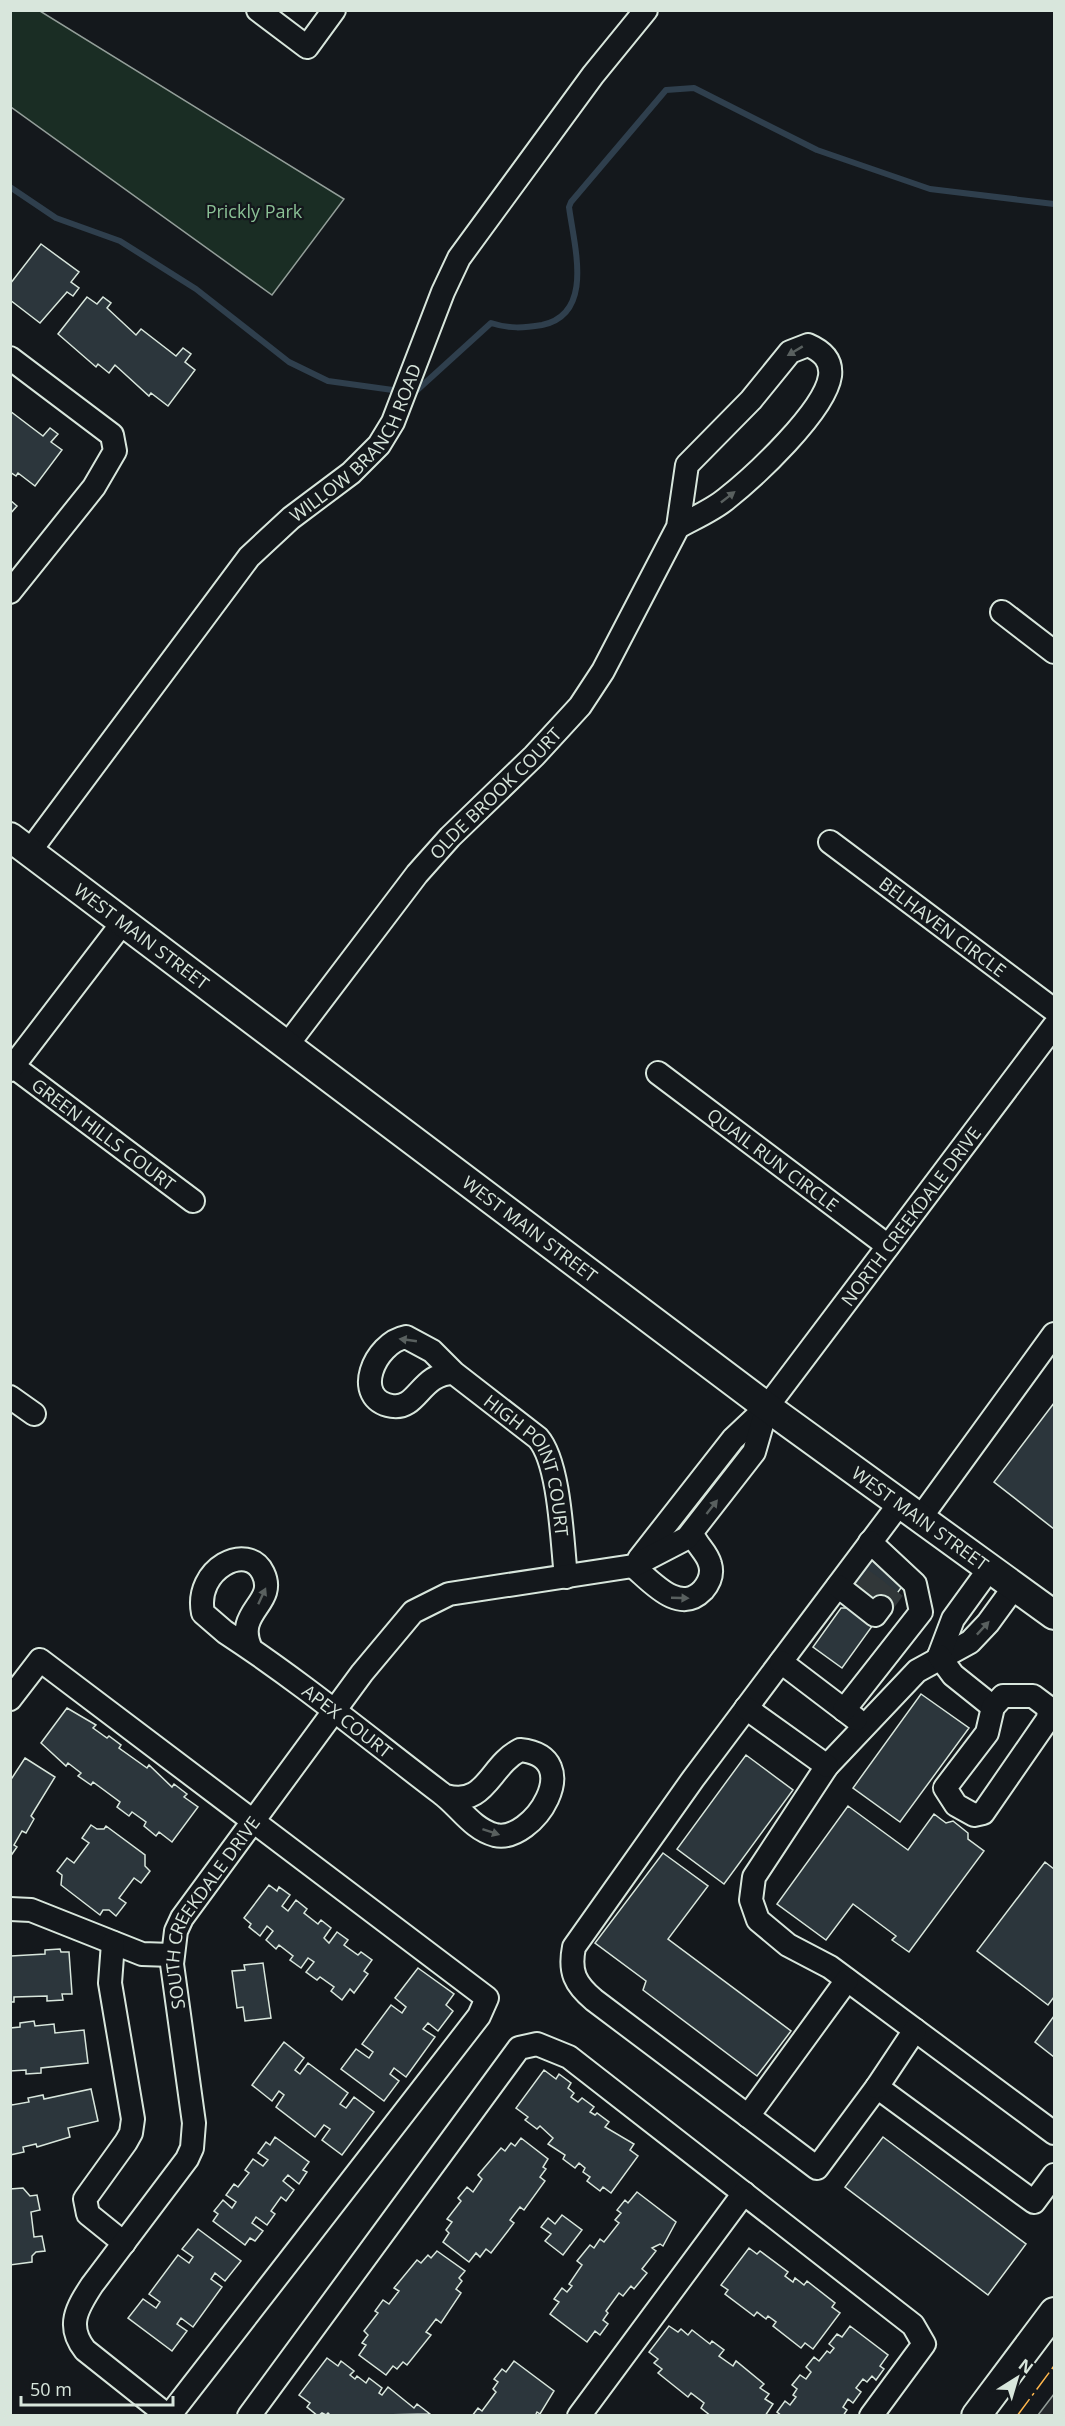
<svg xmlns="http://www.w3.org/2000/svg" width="1065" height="2426" font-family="'Open Sans',sans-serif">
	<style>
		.green { fill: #1a2d24; stroke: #939e99; stroke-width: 1.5 }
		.parking { fill: #24282b; stroke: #939e99; stroke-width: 1.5 }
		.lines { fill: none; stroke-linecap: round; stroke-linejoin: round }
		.stream { stroke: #2f3f4d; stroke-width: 6 }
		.building { fill: #2c363c; stroke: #d8e6dc; stroke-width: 1.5 }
		.minor-tunnel { stroke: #313739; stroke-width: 22; stroke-dasharray: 22 11; stroke-linecap: butt }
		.minor-casing { stroke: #d8e6dc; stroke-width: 26 }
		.major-casing { stroke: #d8e6dc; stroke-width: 32 }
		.minor { stroke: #14181c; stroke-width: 22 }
		.major { stroke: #14181c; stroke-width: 28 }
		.power { stroke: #ffb74d; stroke-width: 1.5; stroke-dasharray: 21 4.5 3 4.5; stroke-linecap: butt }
		.oneway { fill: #59605f }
		.labels { text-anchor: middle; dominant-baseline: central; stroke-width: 4.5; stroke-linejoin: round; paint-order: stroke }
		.park-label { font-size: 18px; fill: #8ac095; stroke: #14181c }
		.street-label { font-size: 18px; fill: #d8e6dc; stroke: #14181c }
	</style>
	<rect width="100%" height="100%" fill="#14181c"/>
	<path class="green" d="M11,10l29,1 304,188 -72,96 -261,-188z"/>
	<path class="parking" d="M1054,2394v21h-16z"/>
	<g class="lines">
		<path class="stream" d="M10,187l46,31 64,23 76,48 93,73 39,19 72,10
			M411,393h3l77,-70c18,6 33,5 51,2 53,-11 32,-79 27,-118l2,-5 95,-112 28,-2 123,62 113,39 124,15"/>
	</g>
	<path class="building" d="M41,244l38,28 -8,10 8,6 -6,8 -6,-4 -27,31 -30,-23v-16z
		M87,297l10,7 6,-7 8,6 -4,5 29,27 5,-6 35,27 7,-8 8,6 -6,8 10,8 -27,36 -17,-13 -2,3 -34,-31 -6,8 -11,-9 -2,3 -38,-33z
		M10,411l33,25 7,-8 8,6 -7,8 11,8 -27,36 -17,-13 -2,3 -6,-4z
		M10,500l7,6 -7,8z
		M1054,1403v126l-60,-47z
		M870,1554l36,27 -21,29 -36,-27z
		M841,1608h9l23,17 -31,43 -29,-21z
		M921,1694l48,34 -69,94 -47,-34z
		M67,1708l29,17 -3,3 14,10 2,-2 12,9 -2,3 28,20 2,-3 23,22 2,-3 13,10 -3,3 14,10 -26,35 -13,-10 -3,4 -12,-10 2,-4 -14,-10 -3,4 -12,-9 3,-5 -27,-20 -2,3 -13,-9 3,-3 -13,-10 -2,3 -25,-23z
		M746,1755l47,35 -69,94 -47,-35z
		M25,1758l30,19 -24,39 3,3 -8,14 -4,-2 -8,14 3,2 -7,10v-76z
		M848,1806l60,44 26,-36 12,9 7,-2 15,12v6l16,12 -75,101 -17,-12 4,-4 -43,-32 -27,36 -49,-36z
		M91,1825l6,4h7l2,-3 39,29v11l5,5 -9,12 -7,-5 -15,20 7,5 -10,13 -7,-6h-6l-3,5 -39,-30 1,-10 -5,-4 10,-13 7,5 15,-20 -7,-5z
		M663,1853l45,33 -40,53 123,92 -34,45 -114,-86 3,-9 -51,-38z
		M1045,1862l9,7v128l-6,8 -71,-54z
		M269,1885l8,6 2,-4 11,8 -8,11 6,5 8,-11 11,9 -3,4 14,11 3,-4 10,8 -7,10 5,5 8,-11 11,8 -4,5 14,10 3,-3 11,8 -8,11 4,3 -14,19 -4,-4 -8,11 -11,-9 3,-4 -14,-10 -3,3 -11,-8 8,-10 -6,-4 -7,10 -11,-8 3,-4 -14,-11 -3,4 -10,-9 7,-9 -6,-5 -7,10 -11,-9 2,-3 -7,-6z
		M60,1949l1,3h8l3,42h-10l1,6 -16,1v-5l-33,1v5h-4v-50l1,4 34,-2v-4z
		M263,1963l8,55 -26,3 -2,-14 -6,1 -5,-37 13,-1 -1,-5z
		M418,1968l36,26 -8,11 7,6 -15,20 -10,-8 -5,6 12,8 -29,40 -12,-9 -4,6 9,7 -15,20 -43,-32 15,-20 13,9 4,-6 -11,-8 29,-39 11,8 4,-6 -11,-9z
		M1054,2016v41l-19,-15z
		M34,2021l1,5 19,-2 1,9 29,-3 4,33 -47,5v5l-15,1v-4l-16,1v-43l10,-1v-4z
		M284,2042l20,16 -9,12 5,4 8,-11 40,30 -8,11 6,4 8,-11 20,15 -32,43 -20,-15 8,-11 -6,-4 -9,12 -39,-30 8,-12 -5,-4 -7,10 -20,-16z
		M544,2070l12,9 3,-5 12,9 -3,5 6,5 -3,4 7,5 4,-4 12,9 -4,5 5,3 2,-2 12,9 -4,5 29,17 -4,6 8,6 -27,37 -8,-6 -3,4 -13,-10 3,-4 -7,-5 2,-4 -6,-5 -4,5 -12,-9 2,-4 -17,-11 5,-6 -13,-12 -3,3 -12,-9 3,-3 -12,-9z
		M91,2089l7,32 -30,7 2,9 -33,10 -1,-3 -13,3 1,5 -14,3v-54l2,4 17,-3 -1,-4 15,-3 1,4z
		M275,2137l34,25 -6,8 4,2 -8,12 -11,-9 -5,6 11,9 -8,11 -5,-4 -10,14 4,3 -8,11 -11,-8 -4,6 11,8 -8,10 -5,-3 -5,7 -32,-24 5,-7 -4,-3 9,-11 9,8 4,-6 -10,-7 8,-11 4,3 11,-14 -4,-3 8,-11 10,7 5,-6 -10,-7 8,-11 4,3z
		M883,2137l143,107 -38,51 -143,-108z
		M521,2138l27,21 -5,8 3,2 -6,8 5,4 -21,29 -4,-3 -10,13 4,3 -23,30 -5,-4 -6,8 -4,-4 -7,9 -26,-20 6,-9 -3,-3 6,-8 -5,-3 14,-18 -3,-3 9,-11 6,5 9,-13 -4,-4 23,-27 4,3 6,-8 4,3z
		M23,2188l7,8 7,-1 3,15 -9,2 3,25 8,-1 3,15 -9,1 -4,4v6l-22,3v-76z
		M637,2192l39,30 -13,24 -3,-2 -8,4 4,3 -14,18 5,4 -13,16 -3,-3 -8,10 -4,-3 -13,18 2,2 -5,7 5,4 -8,11 -5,-4 -8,11 -37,-28 9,-12 -5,-3 8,-11 5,4 5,-6 -3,-2 13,-19 -5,-4 13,-16 4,3 6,-9 4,3 15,-19 -4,-3 6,-7 -4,-3 8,-10 3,3z
		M562,2215l20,15 -19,25 -18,-14 6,-7 -10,-7 7,-9 7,6z
		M198,2229l43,32 -16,20 -10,-8 -4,6 11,8 -29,40 -12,-9 -4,6 10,7 -15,20 -44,-33 15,-19 13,9 4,-6 -11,-8 29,-39 11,8 4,-6 -11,-8z
		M749,2248l8,6 3,-3 28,21 -3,4 8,6 2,-4 9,7 3,-4 28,22 -3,4 8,6 -27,36 -8,-6 -4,5 -28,-22 3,-4 -8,-6 -2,3 -9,-7 -3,4 -29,-22 3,-4 -7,-5z
		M437,2251l28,20 -6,7 3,3 -6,8 5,4 -20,30 -5,-4 -10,13 5,3 -24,30 -4,-3 -6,7 -4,-3 -7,9 -27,-20 7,-10 -4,-2 6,-8 -4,-4 14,-18 -3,-2 8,-11 6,4 10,-13 -5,-3 23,-28 4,3 7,-8 3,3z
		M669,2326l9,6 3,-3 7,6 4,-5 18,14 2,-3 12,9 -5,6 14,10 3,-5 28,23 -4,4 9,6 -4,5 8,5 -8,12h-54l-10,-8 3,-5 -13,-10 -3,4 -30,-24 4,-4 -8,-6 4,-4 -9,-7z
		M850,2326l38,29 -8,11 4,3 -8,11 -4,-4 -5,6 -4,-3 -7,9 5,4 -8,11 -5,-4 -5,8 4,3 -4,6h-61l-5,-4 8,-11 5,4 6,-8 -3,-2 4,-6 -5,-4 8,-10 6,4 5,-7 -5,-5 8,-10 5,4 8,-10 3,2 4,-5 -5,-4 8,-10 5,3z
		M327,2358l11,8 3,-5 13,10 -4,4 5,4 2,-3 9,7 3,-5 13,10 -3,5 3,2 6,-8 26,21 3,-4 13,10 -99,2 -3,-3 -2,2 -4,-2 -4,3 -11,-9 3,-4 -11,-8z
		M514,2361l40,30 -14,23 -3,-2 -2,4h-63l6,-8 4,3 14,-19 -3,-3 5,-7 -4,-3 8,-10 4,3z"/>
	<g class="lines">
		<path class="minor-tunnel" d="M864,1594l21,-29
			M881,1607l21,-29"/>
		<g class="minor-casing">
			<g id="minor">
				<path d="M258,10l49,37 27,-37"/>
				<path d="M10,358l102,77 3,16 -21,36 -84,105"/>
				<path d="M1002,612l52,40"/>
				<path id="s1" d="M830,842l224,168"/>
				<path id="s2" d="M30,851l219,-294 42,-39 60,-45 28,-28 14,-23 50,-130 16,-34 134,-183 53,-65"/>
				<path id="s3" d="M288,1044l129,-170 33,-37 84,-81 46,-50 23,-35 75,-144 9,-62 64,-65 39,-48 18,-7c14,6 24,15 22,31 -5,35 -76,101 -104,123 -13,11 -32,19 -48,28"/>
				<path id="s4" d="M10,1064l183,137"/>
				<path d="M10,1070l114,-149"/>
				<path id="s5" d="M658,1073l230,173"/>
				<path id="s6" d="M454,1373c-34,0 -36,37 -62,33 -41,-7 -18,-63 14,-69l26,14 22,22 84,65c22,25 24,104 28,139"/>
				<path d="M10,1397l24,17"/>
				<path d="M900,1503l-207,276 -119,168c-5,25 1,37 20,53l223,168 60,-81 157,115 20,-27"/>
				<path d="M921,1517l133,-183"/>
				<path id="s7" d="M639,1559l94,-120 34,-32 287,-381"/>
				<path d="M633,1566c19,16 46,49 70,24 6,-7 10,-16 7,-26 -3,-12 -14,-19 -18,-31"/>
				<path d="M838,1586l37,29 6,-8"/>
				<path d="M1015,1586l-27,37 -18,19 -53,29 -90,95 -73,111 -3,23 7,20 30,25 42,22 224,166"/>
				<path id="s8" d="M251,1649c-18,-38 27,-45 12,-76 -15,-32 -69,-4 -60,40l22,19c75,49 145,107 216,161 18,13 31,36 54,42 38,9 93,-78 25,-85 -31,16 -34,57 -74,46"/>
				<path d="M939,1656l14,-37 37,-51"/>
				<path d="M939,1656l14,19 40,32"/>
				<path d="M781,1662l75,57"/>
				<path d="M1003,1696h30l16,12 -1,11 -65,94 -9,2 -18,-10 -11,-17 42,-55 6,-26z"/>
				<path d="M10,1699l30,-39 447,338 -8,18 -310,400"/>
				<path d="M746,1708l81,58"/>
				<path d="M844,1710l77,-98 -6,-28 -45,-42"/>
				<path d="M10,1909l21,1 111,44 30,1"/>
				<path d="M113,1943l-3,40 23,136 -2,14 -5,9 -41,57 3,15 36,29"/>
				<path d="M877,2087l38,-57"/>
				<path d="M748,2116l99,-136"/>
				<path id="s9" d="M168,2416l-83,-66c-19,-24 -8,-42 7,-65l95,-126 5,-11 2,-25 -22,-159 4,-33 6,-13 180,-245 51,-61 36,-18 184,-28 54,-28 67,-86 13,-45"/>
				<path d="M249,2416l270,-368 18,-4 32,13 344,268 11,19 -53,72"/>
				<path d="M579,2416l165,-223"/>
			</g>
		</g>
		<g class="major-casing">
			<g id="major">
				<path id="s10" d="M10,837l757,570 287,208"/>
				<path d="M976,2416l78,-104"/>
			</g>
		</g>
		<use href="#minor" class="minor"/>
		<use href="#major" class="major"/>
		<path class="power" d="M1017,2416l37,-50"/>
	</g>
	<defs><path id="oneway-solid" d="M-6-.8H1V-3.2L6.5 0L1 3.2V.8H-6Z" transform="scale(1.5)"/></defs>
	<g class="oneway">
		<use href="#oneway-solid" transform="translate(795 351) rotate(149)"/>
		<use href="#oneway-solid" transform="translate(728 497) rotate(-38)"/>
		<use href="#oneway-solid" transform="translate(408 1340) rotate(-172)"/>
		<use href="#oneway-solid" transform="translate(712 1507) rotate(-52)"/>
		<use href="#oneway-solid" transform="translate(262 1596) rotate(-65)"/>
		<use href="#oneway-solid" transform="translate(680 1598) rotate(2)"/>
		<use href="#oneway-solid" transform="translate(983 1628) rotate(-47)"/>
		<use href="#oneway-solid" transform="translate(491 1832) rotate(18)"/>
	</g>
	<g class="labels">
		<g class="park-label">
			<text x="254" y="211">Prickly Park</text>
		</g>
		<g class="street-label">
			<text stroke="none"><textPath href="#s2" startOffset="526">WILLOW BRANCH ROAD</textPath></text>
			<text stroke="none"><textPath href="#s3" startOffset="326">OLDE BROOK COURT</textPath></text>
			<text stroke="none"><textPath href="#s1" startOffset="141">BELHAVEN CIRCLE</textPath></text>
			<text stroke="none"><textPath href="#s10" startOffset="165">WEST MAIN STREET</textPath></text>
			<text stroke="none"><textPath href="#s4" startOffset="117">GREEN HILLS COURT</textPath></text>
			<text stroke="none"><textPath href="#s5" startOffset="144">QUAIL RUN CIRCLE</textPath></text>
			<text stroke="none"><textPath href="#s7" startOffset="438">NORTH CREEKDALE DRIVE</textPath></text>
			<text stroke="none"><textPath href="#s10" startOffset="651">WEST MAIN STREET</textPath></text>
			<text stroke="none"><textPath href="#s6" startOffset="356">HIGH POINT COURT</textPath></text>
			<text stroke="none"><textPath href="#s10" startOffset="1137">WEST MAIN STREET</textPath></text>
			<text stroke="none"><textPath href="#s8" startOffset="364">APEX COURT</textPath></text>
			<text stroke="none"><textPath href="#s9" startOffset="596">SOUTH CREEKDALE DRIVE</textPath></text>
		</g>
	</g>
	<rect width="1065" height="2426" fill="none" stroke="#d8e6dc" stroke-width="24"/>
	<g transform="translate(1017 2378) rotate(37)" stroke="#14181c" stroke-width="4.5" paint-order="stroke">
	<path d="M0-4.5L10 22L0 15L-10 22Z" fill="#d8e6dc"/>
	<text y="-9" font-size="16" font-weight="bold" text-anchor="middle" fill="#d8e6dc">N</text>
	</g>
	<path d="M21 2396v9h152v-9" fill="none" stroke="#d8e6dc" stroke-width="3"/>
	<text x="30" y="2396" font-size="18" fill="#d8e6dc" stroke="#14181c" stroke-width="4.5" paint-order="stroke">50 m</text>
</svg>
